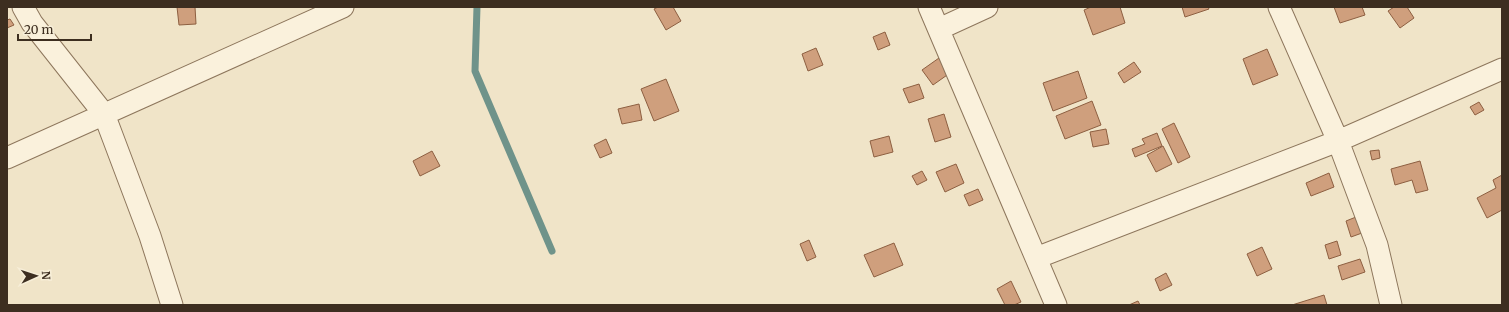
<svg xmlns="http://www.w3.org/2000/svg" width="1509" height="312" font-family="Merriweather,serif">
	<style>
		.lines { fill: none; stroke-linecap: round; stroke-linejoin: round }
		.stream { stroke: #6f938a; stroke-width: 7 }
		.building { fill: #cf9f7d; stroke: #8d5f41 }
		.street-casing { stroke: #8d765c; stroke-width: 23 }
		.street { stroke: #faf1dc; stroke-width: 21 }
	</style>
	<rect width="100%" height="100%" fill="#f0e4c8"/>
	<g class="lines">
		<path class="stream" d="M477,7l-2,64 77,180"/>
	</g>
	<path class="building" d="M177,7h18l1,17 -17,1z
		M658,7h15l8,14 -15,9 -12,-21z
		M1091,7h29l5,16 -32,12 -9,-25z
		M1182,7h26l1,2 -24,8z
		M1334,7h28l3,8 -25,8z
		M1394,7h13l7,11 -14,10 -12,-17z
		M10,19l4,6 -7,3v-8z
		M885,32l5,13 -12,5 -5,-13z
		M816,48l7,17 -15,6 -6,-17z
		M1267,49l11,26 -25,10 -10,-26z
		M939,58l11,15 -17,12 -11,-15z
		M1134,62l7,10 -17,11 -6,-10z
		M1078,71l9,27 -34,13 -10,-28z
		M666,79l13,32 -25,10 -13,-32z
		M919,84l5,14 -15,5 -6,-14z
		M1092,101l9,24 -36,14 -9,-23z
		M1479,102l5,8 -9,5 -5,-8z
		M639,104l3,16 -20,4 -4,-15z
		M944,114l7,23 -16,5 -7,-23z
		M1174,123l16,34 -12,6 -16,-34z
		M1106,129l3,15 -16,3 -3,-15z
		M1157,133l5,13 -27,11 -3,-8 13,-5 -3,-5z
		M889,136l4,16 -19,5 -4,-16z
		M606,139l6,14 -12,5 -6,-13z
		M1163,146l9,18 -16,8 -9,-17z
		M1379,150l1,8 -8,2 -2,-9z
		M432,151l8,15 -20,10 -7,-15z
		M1420,161l8,29 -12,3 -4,-13 -17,5 -4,-16z
		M956,164l8,19 -19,9 -9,-20z
		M922,171l5,9 -10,5 -5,-9z
		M1329,173l5,14 -23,9 -5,-13z
		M1502,175v35l-15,8 -10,-20 19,-10 -3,-8z
		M978,189l5,11 -14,6 -5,-11z
		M1356,217l6,16 -11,4 -5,-16z
		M809,240l7,17 -9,4 -7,-17z
		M1337,241l4,14 -12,4 -4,-14z
		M894,243l9,22 -29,12 -10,-22z
		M1262,247l10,22 -15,7 -10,-22z
		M1360,259l5,13 -23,8 -4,-14z
		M1166,273l6,12 -12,6 -5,-12z
		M1011,281l10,21 -7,3h-9l-8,-16z
		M1324,295l3,10h-35z
		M1138,301l2,4h-11z"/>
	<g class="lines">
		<g class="street-casing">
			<path id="street" d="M23,7l9,16 72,91 46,122 22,69
				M929,7l127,298
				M1279,7l59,134 39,104 14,60
				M939,29l48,-22
				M7,158l336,-151
				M1036,258l302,-117 164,-72"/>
		</g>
		<use href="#street" class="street"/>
	</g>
	<rect width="1509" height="312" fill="none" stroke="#3d2e20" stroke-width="16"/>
	<g transform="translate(36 276) rotate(87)" stroke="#f7eed8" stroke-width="3" paint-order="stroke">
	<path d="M0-3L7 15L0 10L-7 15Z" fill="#3d2e20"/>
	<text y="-6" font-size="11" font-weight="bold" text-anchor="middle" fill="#3d2e20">N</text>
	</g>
	<path d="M18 34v6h73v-6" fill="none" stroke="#3d2e20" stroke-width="2"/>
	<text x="24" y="34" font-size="12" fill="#3d2e20" stroke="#f7eed8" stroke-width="3" paint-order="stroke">20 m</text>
</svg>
